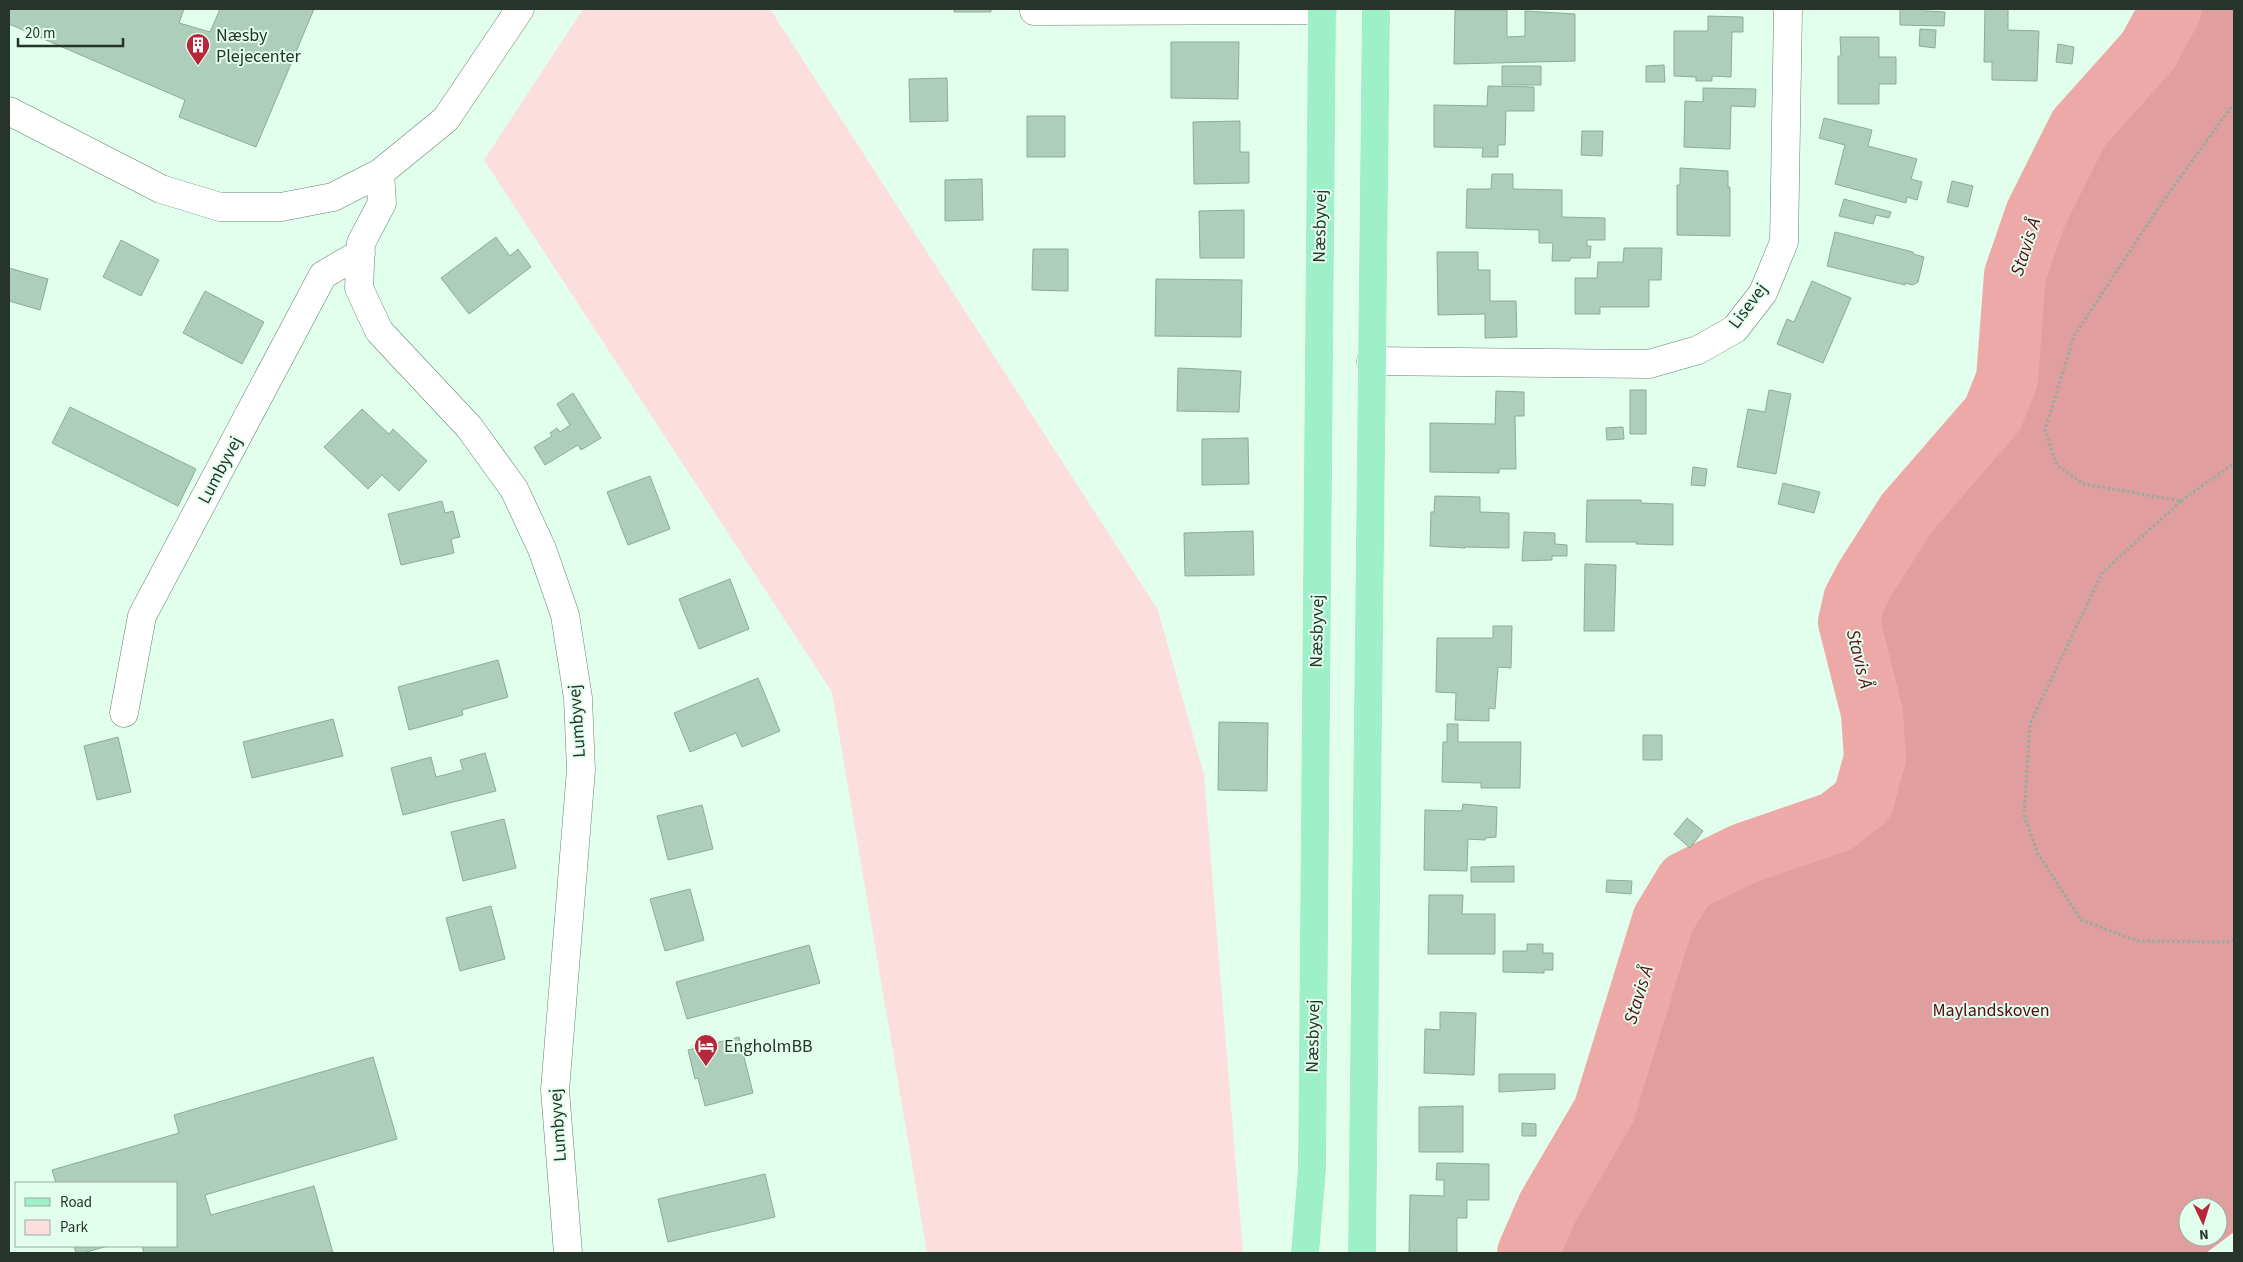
<svg xmlns="http://www.w3.org/2000/svg" width="2243" height="1262" font-family="'Source Sans 3',sans-serif">
	<style>
		.green { fill: #fddede }
		.forest { fill: #e19e9e; fill-rule: evenodd }
		.lines { fill: none; stroke-linecap: round; stroke-linejoin: round }
		.river { stroke: #eda9a8; stroke-width: 62 }
		.building { fill: #acceba; stroke: #8bac99 }
		.minor-casing { stroke: #648472; stroke-width: 29 }
		.major-casing { stroke: #fff; stroke-width: 29 }
		.path { stroke: #96ac9f; stroke-width: 3; stroke-dasharray: 2.5 2.5; stroke-linecap: butt }
		.minor { stroke: #fff; stroke-width: 28 }
		.major { stroke: #9ef0c9; stroke-width: 28 }
		.labels { text-anchor: middle; dominant-baseline: central; stroke-width: 4; stroke-linejoin: round; paint-order: stroke }
		.poi-label { font-size: 18px; fill: #26342c; stroke: #e2feed; text-anchor: start }
		.street-label { font-size: 18px; fill: #26342c; stroke: #e2feed }
		.park-label { font-size: 18px; fill: #580715; stroke: #e2feed }
		.water-label { font-size: 19px; font-style: italic; fill: #5c0d18; stroke: #e2feed }
	</style>
	<rect width="100%" height="100%" fill="#e2feed"/>
	<path class="green" d="M583,9h187l388,601 46,165 39,478h-316l-95,-561 -348,-532z"/>
	<path class="forest" d="M2171,9h63v1223l-28,21h-678l20,-46 56,-96 59,-191 23,-38 57,-28 93,-32 27,-21 12,-43 -3,-45 -23,-91 5,-22 11,-21 42,-66 86,-99 14,-35 8,-104 21,-61 43,-86 69,-77zM2188,1207h30v30h-30z"/>
	<g class="lines">
		<path class="river" d="M1528,1253l20,-46 56,-96 59,-191 23,-38 57,-28 93,-32 27,-21 12,-43 -3,-45 -23,-91 5,-22 11,-21 42,-66 86,-99 14,-35 8,-104 21,-61 43,-86 69,-77 23,-42"/>
	</g>
	<path class="building" d="M9,9h175l-5,14 31,9 10,-23h94l-58,138 -77,-30 6,-17 -176,-76z
		M954,9h37v3h-37z
		M1900,9h25v2l20,1 -1,14 -44,-1z
		M1985,9h23v21l31,1 -2,50 -45,-1v-18h-8z
		M1455,10h52v27l18,-1v-25l50,3v47l-121,3z
		M1708,16l35,1v15h-11l-1,45 -19,-1v5h-16v-4l-22,-1v-45h34z
		M1920,29l16,1 -1,18 -16,-2z
		M1840,37h39v20h17v27h-17v20h-41v-48h3z
		M1171,42h68l-1,57 -67,-1z
		M2058,44l16,3 -2,17 -16,-2z
		M1664,65l1,17h-19v-16z
		M1502,66h39v19h-39z
		M947,78l1,43 -38,1 -1,-43z
		M1488,86l46,1v24h-28l-1,34h-7v12h-16l1,-9 -49,-1v-42l53,1z
		M1703,88l53,1 -1,18 -24,-1 -1,43 -46,-2 1,-46 18,1z
		M1027,116h38v41h-38z
		M1824,118l48,12 -4,16 49,13 -6,20 11,3 -5,18 -10,-3 -1,6 -71,-19 10,-39 -26,-7z
		M1240,121v31h9v31l-55,1 -1,-62z
		M1582,131h21l-1,25 -21,-1z
		M1680,168l48,3v16h2v49l-53,-1v-50h3z
		M1492,174h21v15l49,1v27l43,1v22h-18v6h4l-1,12h-20v3h-18l1,-18h-14v-13l-73,-2 1,-39h24z
		M982,179l1,41 -38,1v-41z
		M1952,181l21,5 -5,21 -21,-5z
		M1844,199l47,13 -2,6 -13,-3 -3,9 -34,-8z
		M1244,210v48h-44l-1,-47z
		M1835,232l78,20v2l11,3 -6,25 -5,3 -8,-2v2l-78,-19z
		M496,237l14,19 8,-7 13,18 -62,47 -28,-36z
		M121,240l38,20 -18,36 -38,-19z
		M1624,248h38l-1,32h-12v27h-49v7h-25v-36h22l1,-16h25z
		M1033,249h35v42l-36,-1z
		M1437,252h41v18h12v31h26l1,36 -32,1v-24l-47,1z
		M9,268l39,11 -8,31 -31,-9z
		M1156,279l86,1 -1,57 -86,-1z
		M1812,281l39,17 -28,65 -46,-19 10,-25 7,3z
		M205,291l59,31 -22,42 -59,-31z
		M1178,368l63,3 -2,41 -62,-1z
		M1630,390h16v44h-16z
		M1769,390l22,4 -15,80 -39,-7 11,-58 17,3z
		M1496,391l28,1v24h-9l1,53h-17v4l-69,-1v-49l65,1z
		M573,393l28,45 -20,12 -3,-5 -33,20 -11,-18 18,-11 -2,-3 7,-5 3,4 10,-7 -13,-21z
		M70,407l126,62 -18,37 -126,-63z
		M362,409l27,25 4,-5 34,32 -28,30 -17,-16 -14,14 -44,-42z
		M1623,427l1,12 -17,1 -1,-12z
		M1248,438l1,46 -47,1v-46z
		M1693,467l14,2 -2,17 -14,-1z
		M650,476l20,53 -42,16 -21,-53z
		M1783,483l37,9 -6,21 -36,-9z
		M1435,496l45,1v15l29,1v35l-44,-1v1l-35,-2 1,-34h3z
		M1587,500h54v3l32,1v41l-37,-1 1,-2h-51z
		M442,501l3,12 8,-2 7,26 -9,2 3,14 -53,12 -13,-51z
		M1253,531l1,44 -69,1 -1,-43z
		M1524,532l31,1v11l12,1v11h-15v4l-30,1z
		M1585,564l31,1 -2,66h-30z
		M730,579l19,50 -50,20 -20,-50z
		M1493,626h19l-1,42 -13,-1 -3,42 -6,-1v13l-34,-1 1,-27 -20,-1 1,-54h56z
		M498,660l10,37 -46,13 1,5 -54,15 -11,-43z
		M758,678l22,53 -38,16 -6,-14 -46,19 -16,-39z
		M333,719l10,37 -91,22 -9,-36z
		M1219,722l49,1 -1,68 -49,-1z
		M1447,724h11v18h63l-1,46h-39v-5l-39,-1 1,-40h4z
		M1643,735h19v25h-19z
		M118,737l13,55 -34,8 -13,-54z
		M485,753l11,38 -93,24 -12,-47 40,-11 5,20 27,-7 -3,-10z
		M1463,804l34,3 -1,30 -11,1v2l-17,-1 -1,32 -43,-1 1,-60 37,1z
		M702,805l11,44 -45,11 -11,-44z
		M1687,818l16,13 -13,17 -16,-14z
		M504,819l12,49 -53,13 -12,-49z
		M1514,866v16h-43v-15z
		M1607,880l25,1 -1,13 -25,-2z
		M690,889l14,51 -39,11 -15,-52z
		M1429,895h34l-1,19h33v40h-67z
		M491,906l14,53 -45,12 -14,-53z
		M1527,944h16v9h10v17h-9v3l-41,-1v-21h24z
		M809,945l11,38 -133,36 -11,-37z
		M1440,1012l36,1 -2,62 -50,-2 1,-44 15,1z
		M739,1037l14,56 -48,13 -7,-28 -3,1 -7,-29z
		M373,1057l24,82 -192,56 6,20 103,-29 19,67h-189l-2,-7h34v-63h-120l-4,-13 127,-37 -5,-18z
		M1499,1074h56v15l-56,3z
		M1463,1106v46h-44v-45z
		M1522,1123l14,1v12h-14z
		M1437,1163l52,1v36h-22v18h-10v35h-48l1,-58 34,1v-16h-8z
		M765,1174l10,43 -107,25 -10,-43z
		M74,1246h34l-25,7h-7z"/>
	<g class="lines">
		<g class="minor-casing">
			<path id="minor" d="M1034,11l288,-1
				M9,111l152,78 59,18h61l52,-10 47,-24 66,-54 74,-110
				M380,173l2,30 -21,40 -2,45 20,43 90,96 45,62 28,60 23,66 13,83 3,72 -26,320 13,163
				M1371,361l278,3 49,-14 37,-21 28,-36 21,-51 4,-233
				M124,713l18,-97 181,-341 38,-22"/>
		</g>
		<g class="major-casing">
			<path id="major" d="M1305,1253l7,-84 10,-1160
				M1362,1253l14,-1244"/>
		</g>
		<path class="path" d="M2234,103l-73,101 -87,132 -29,94 12,35 27,19 97,17 -79,72 -72,151 -6,91 14,39 43,66 57,21 90,1 6,-3
			M2181,501l53,-38"/>
		<use href="#minor" class="minor"/>
		<use href="#major" class="major"/>
	</g>
	<defs>
		<g id="building-pin" transform="scale(1.25)"><path d="M0 17L-7.5 6A9.5 9.5 0 1 1 7.5 6Z" fill="#b8263b" stroke="#e2feed"/><path d="M-4-6H4V6H1V3H-1V6H-4ZM-2.5-4.3h1.7v1.8h-1.7ZM.8-4.3h1.7v1.8H.8ZM-2.5-1h1.7V.8h-1.7ZM.8-1h1.7V.8H.8Z" fill="#fff"/></g>
		<g id="hotel-pin" transform="scale(1.25)"><path d="M0 17L-7.5 6A9.5 9.5 0 1 1 7.5 6Z" fill="#b8263b" stroke="#e2feed"/><path d="M-6-4.5h1.5V1H6V5H4.5V3h-9V5H-6ZM-4 0a1.8 1.8 0 1 1 3.6 0ZM.5 0V-2.5h3Q6-2.5 6 0Z" fill="#fff"/></g>
	</defs>
	<g fill-rule="evenodd">
		<use href="#building-pin" x="198" y="45"/>
		<use href="#hotel-pin" x="706" y="1046"/>
	</g>
	<g class="labels">
		<g class="poi-label">
			<text x="216" y="35">Næsby<tspan x="216" dy="21">Plejecenter</tspan></text>
			<text x="724" y="1046">EngholmBB</text>
		</g>
		<g class="street-label">
			<text transform="translate(1320 226) rotate(-89)">Næsbyvej</text>
			<text transform="translate(1748 306) rotate(-53)">Lisevej</text>
			<text transform="translate(220 470) rotate(-62)">Lumbyvej</text>
			<text transform="translate(1317 631) rotate(-89)">Næsbyvej</text>
			<text transform="translate(577 721) rotate(-94)">Lumbyvej</text>
			<text transform="translate(1313 1036) rotate(-89)">Næsbyvej</text>
			<text transform="translate(558 1125) rotate(-94)">Lumbyvej</text>
		</g>
		<g class="park-label">
			<text x="1991" y="1010">Maylandskoven</text>
		</g>
		<g class="water-label">
			<text transform="translate(2026 247) rotate(-72)">Stavis Å</text>
			<text transform="translate(1859 659) rotate(76)">Stavis Å</text>
			<text transform="translate(1639 995) rotate(-73)">Stavis Å</text>
		</g>
	</g>
	<rect width="2243" height="1262" fill="none" stroke="#26342c" stroke-width="20"/>
	<rect x="15" y="1182" width="162" height="65" fill="#e2feed" stroke="#97ada0"/>
	<rect x="25" y="1198" width="25" height="8" fill="#9ef0c9" stroke="#97ada0"/>
	<text x="60" y="1207" font-size="15" fill="#26342c">Road</text>
	<rect x="25" y="1220" width="25" height="15" fill="#fddede" stroke="#97ada0"/>
	<text x="60" y="1232" font-size="15" fill="#26342c">Park</text>
	<g transform="translate(2203 1222) rotate(176)"><circle r="24" fill="#e2feed" stroke="#97ada0"/>
	<path d="M0-4L9 19L0 12L-9 19Z" fill="#b8263b"/>
	<text y="-8" font-size="14" font-weight="bold" text-anchor="middle" fill="#26342c">N</text>
	</g>
	<path d="M18 38v8h105v-8" fill="none" stroke="#26342c" stroke-width="2.5"/>
	<text x="25" y="38" font-size="15" fill="#26342c" stroke="#e2feed" stroke-width="4" paint-order="stroke">20 m</text>
</svg>
